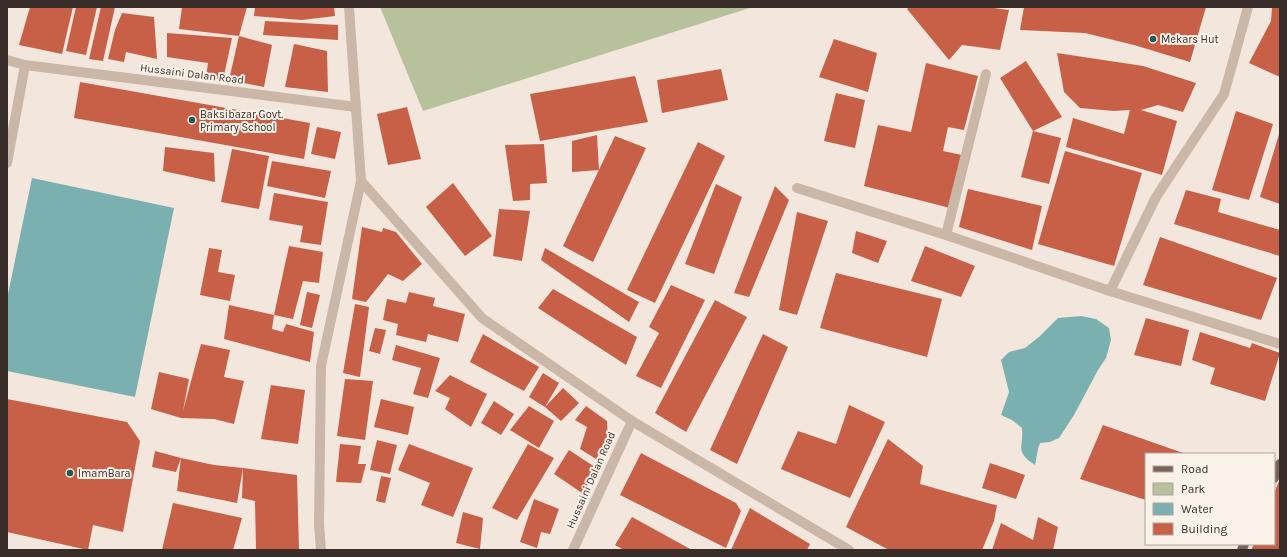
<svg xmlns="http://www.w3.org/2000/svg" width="1287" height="557" font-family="Karla,sans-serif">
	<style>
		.green { fill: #b7c29c }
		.water { fill: #7bb0b0 }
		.building { fill: #c76047 }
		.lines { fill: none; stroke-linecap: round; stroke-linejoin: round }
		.minor { stroke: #cbb7a8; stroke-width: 10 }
		.major { stroke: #7a635a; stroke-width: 10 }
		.poi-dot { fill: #1e595a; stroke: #faf2e9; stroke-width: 1.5 }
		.labels { text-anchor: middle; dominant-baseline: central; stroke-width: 4; stroke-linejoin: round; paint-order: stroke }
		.poi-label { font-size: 11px; fill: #382d29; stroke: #faf2e9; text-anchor: start }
		.street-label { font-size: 11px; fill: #382d29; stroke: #faf2e9 }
	</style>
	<rect width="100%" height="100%" fill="#f3e7dd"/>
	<path class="green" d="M380,7h373l-330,104z"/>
	<path class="water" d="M32,178l142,30 -39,189 -128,-26v-72z
		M1081,316l15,3 13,9 2,12 -5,18 -8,12 -24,45 -15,23 -9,4 -10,1c-3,7 -3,14 -5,22 -21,-14 -11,-17 -13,-37l-10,-8 -11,-5 8,-23 -8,-32 8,-8 16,-4 14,-11 19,-19z"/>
	<path class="building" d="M30,7h43l-11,47 -43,-9z
		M76,7h21l-11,48 -20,-4z
		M101,7h14l-12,54 -14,-2z
		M182,7h65l-8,29 -60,-7z
		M255,7h79l1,9 -33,4 -48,-4z
		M910,7h76l23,3 -9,40 -38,-5 -13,15 -42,-51z
		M1024,7h182l-16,55 -56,-17 -49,-12 -65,-3z
		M1272,7h8v70l-31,-14 22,-42z
		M122,13l32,4 3,42 -31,-7 -2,10 -16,-3 7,-29z
		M265,21l73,4v15l-75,-5z
		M167,33l65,5 -9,42 -17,-3 2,-14 -41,-6z
		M239,36l33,9 -8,42 -35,-7z
		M834,39l43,14 -9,39 -49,-15z
		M294,44l33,7 1,41 -43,-5z
		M1057,53l86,13 53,17 -13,29 -25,-7 -17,5 36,11 -15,54 -96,-28 7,-29 51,16 6,-24 -16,1 -34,-3 -16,-16z
		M1026,61l36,56 -29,14 -33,-53z
		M926,63l52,13 -14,54 -16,-3 -5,24 19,4 -12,53 -86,-22 14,-61 33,7z
		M721,69l7,31 -66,13 -5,-33z
		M635,76l13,46 -108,19 -10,-47z
		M80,82l230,41 -6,36 -230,-41z
		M836,93l29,7 -10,48 -31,-7z
		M407,107l14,52 -33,6 -11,-51z
		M1236,111l37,13 -24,76 -37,-10z
		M317,127l24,5 -6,27 -24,-5z
		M1033,131l28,7 -12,46 -28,-7z
		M1280,131v73l-20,-7z
		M597,135l2,35 -27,2v-31z
		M615,136l31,12 -53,114 -30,-16z
		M698,142l27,14 -70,147 -28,-13z
		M544,144l3,39 -17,1v16l-17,1 -8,-56z
		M165,147l49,6 1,29 -52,-11z
		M232,149l37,7 -10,53 -38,-7z
		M1065,151l77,22 -28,93 -76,-22z
		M272,161l59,10 -6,27 -58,-12z
		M453,183l39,53 -27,20 -39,-49z
		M716,184l26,13 -28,77 -29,-10z
		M775,186l14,14 -40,97 -15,-4z
		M968,189l74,17 -10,44 -73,-23z
		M1186,190l35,9 -3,13 62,18v26l-106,-32z
		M274,193l54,9 -7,43 -21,-3 3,-16 -34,-6z
		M499,209l31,2 -8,50 -29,-5z
		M797,212l31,9 -31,94 -18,-5z
		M362,227l20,5 1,-4 13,4 26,32 -19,17 -15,-7 -22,28 -14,-3z
		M856,231l31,10 -9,22 -26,-10z
		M1160,237l117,41 -16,42 -118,-35z
		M289,246l34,6 -4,31 -16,-2 -10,38 -19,-4z
		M925,246l50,20 -14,31 -50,-16z
		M209,248l13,2 -4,22 17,3 -5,26 -30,-6z
		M545,248l94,54 -10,20 -88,-62z
		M836,273l106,26 -15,58 -107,-29z
		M671,285l34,15 -44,88 -25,-12 23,-43 -10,-6z
		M553,289l84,48 -11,28 -88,-57z
		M307,292l13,3 -8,33 -12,-3z
		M409,292l26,6 -2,8 32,8 -7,28 -30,-8 -2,8 -30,-7 2,-11 -15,-4 4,-21 19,4z
		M715,300l32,17 -61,115 -31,-19z
		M355,304l14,3 -9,70 -17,-4z
		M229,305l45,10 -2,14 11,3 3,-8 28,8 -4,30 -86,-23z
		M1146,318l43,12 -8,36 -47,-11z
		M375,328l11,2 -6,24 -11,-3z
		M1200,332l50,16 2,-5 28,10 -15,48 -55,-17 5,-16 -23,-8z
		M483,334l56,33 -15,24 -54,-29z
		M763,334l25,13 -51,117 -27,-14z
		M201,344l29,6 -6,27 20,4 -10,43 -20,-5 -33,-1 -30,-9 8,-37 30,7 -6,32z
		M396,345l44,13 -12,40 -15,-4 8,-26 -29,-8z
		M543,373l16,10 -14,24 18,-19 16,15 -18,18 -16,-14 -16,-10z
		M450,375l37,19 -16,33 -26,-18 5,-11 -15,-7z
		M345,379l28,2 -8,59 -28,-4z
		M271,385l34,5 -7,54 -37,-5z
		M7,399l120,23 13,19 -17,91 -30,-7 -5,25 -81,-18z
		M381,399l33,8 -6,28 -34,-8z
		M494,401l20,13 -13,21 -20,-12z
		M849,405l36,17 -35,76 -69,-29 17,-38 38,13z
		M529,406l25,15 -15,27 -29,-18z
		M586,406l21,15 1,19 -12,19 -16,-10 7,-22 -12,-7z
		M1103,425l83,29h-40v46l-66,-21z
		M888,439l35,27 -3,18 71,20 6,1 -3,16 -12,29h-93l-43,-23z
		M377,440l20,5 -7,29 -20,-4z
		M340,444l21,2 -3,18h8l-5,19 -25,-1z
		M409,444l64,24 -20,49 -32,-12 9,-22 -32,-13z
		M528,444l26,14 -37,62 -25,-12z
		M569,450l29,19 -16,24 -28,-19z
		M155,451l26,7 -5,14 -24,-5z
		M641,453l95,50 5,8 -15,37 -106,-53z
		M181,458l33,7 29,3 -6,35 -60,-12z
		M990,463l35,12 -9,24 -34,-11z
		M243,468l54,7 2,75h-43l-1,-49 -13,-3z
		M381,476l10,2 -6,25 -9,-2z
		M1280,479v68l-1,3h-28l3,-6h20v-51z
		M534,499l25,10 -9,25 -9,-2 -4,16 -17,-6z
		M173,503l69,15 -9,32h-71z
		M750,508l60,36 -3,6h-76z
		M463,512l20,6 -3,31 -24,-6z
		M632,517l60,33h-68l-9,-5z
		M1038,517l20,10 -5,23h-61l9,-27 32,17z"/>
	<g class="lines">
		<path class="minor" d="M7,60l18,5 331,42
			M7,163l18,-98
			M361,181l121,137 150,103 217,129
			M797,188l149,47 164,56 170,53
			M946,235l40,-161
			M1110,291l46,-94 68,-103 24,-87
			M321,550l-2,-26 2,-158 40,-185 -12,-174
			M573,550l59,-129"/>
		<path class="major" d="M1274,478l6,-14
			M1242,550l2,-6"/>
	</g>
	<g class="poi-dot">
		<circle cx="1153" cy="39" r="4"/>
		<circle cx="192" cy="120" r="4"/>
		<circle cx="70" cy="473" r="4"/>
	</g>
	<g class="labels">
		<g class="poi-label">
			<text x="1161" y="39">Mekars Hut</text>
			<text x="200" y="114">Baksibazar Govt.<tspan x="200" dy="13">Primary School</tspan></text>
			<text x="78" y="473">ImamBara</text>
		</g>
		<g class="street-label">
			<text transform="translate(192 74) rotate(7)">Hussaini Dalan Road</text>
			<text transform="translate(591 480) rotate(-66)">Hussaini Dalan Road</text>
		</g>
	</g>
	<rect width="1287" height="557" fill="none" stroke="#382d29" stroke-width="16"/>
	<rect x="1145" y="453" width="130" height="92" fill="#faf2e9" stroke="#aca39c"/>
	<rect x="1153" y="466" width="20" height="6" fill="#7a635a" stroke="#aca39c"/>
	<text x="1181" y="473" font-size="12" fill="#382d29">Road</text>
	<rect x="1153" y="483" width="20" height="12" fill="#b7c29c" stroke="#aca39c"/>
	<text x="1181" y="493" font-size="12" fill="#382d29">Park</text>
	<rect x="1153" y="503" width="20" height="12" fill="#7bb0b0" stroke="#aca39c"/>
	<text x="1181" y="513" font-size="12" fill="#382d29">Water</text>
	<rect x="1153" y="523" width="20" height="12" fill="#c76047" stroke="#aca39c"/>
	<text x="1181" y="533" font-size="12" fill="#382d29">Building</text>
</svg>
